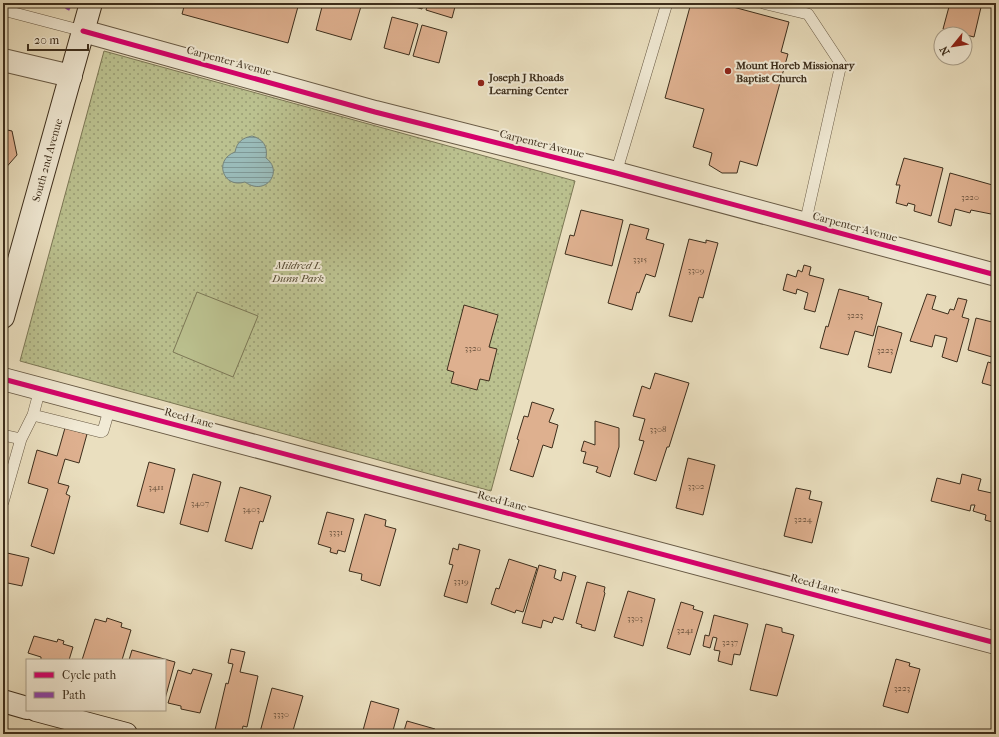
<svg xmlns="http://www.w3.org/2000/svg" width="999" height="737" font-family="'IM FELL French Canon',serif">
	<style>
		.park { fill: url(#park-dots); stroke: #7c7856 }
		.pitch { fill: #bbc18f; stroke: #7c7856 }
		.water { fill: url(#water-rules); stroke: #75837a }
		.building { fill: #deb08f; stroke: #3d2e1c }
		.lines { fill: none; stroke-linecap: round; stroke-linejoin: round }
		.lane-casing { stroke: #685a45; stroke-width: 12 }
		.street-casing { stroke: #685a45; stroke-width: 24 }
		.secondary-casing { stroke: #3d2e1c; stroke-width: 24 }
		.lane { stroke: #f1ead5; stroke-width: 11 }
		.street { stroke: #f1ead5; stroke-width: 22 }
		.secondary { stroke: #f1ead5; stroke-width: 22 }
		.quiet { stroke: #8e44ad; stroke-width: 4; stroke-dasharray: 8 4; stroke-linecap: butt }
		.cycleway-casing { stroke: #f1ead5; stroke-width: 8 }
		.cycleway { stroke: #d6006c; stroke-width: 5 }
		.poi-dot { fill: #8f2418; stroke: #f1ead5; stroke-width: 1.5 }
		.labels { text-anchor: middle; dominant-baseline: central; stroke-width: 4; stroke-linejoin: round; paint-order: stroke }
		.number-label { font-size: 9px; fill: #654e39 }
		.street-label { font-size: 11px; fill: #3d2e1c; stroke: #f1ead5 }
		.poi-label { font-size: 11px; font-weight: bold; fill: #3d2e1c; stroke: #f1ead5; text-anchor: start }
		.park-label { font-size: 11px; font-style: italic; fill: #564b33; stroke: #f1ead5 }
	</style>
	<defs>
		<pattern id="park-dots" width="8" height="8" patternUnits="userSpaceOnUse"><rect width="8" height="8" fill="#bbc18f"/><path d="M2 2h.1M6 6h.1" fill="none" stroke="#999d74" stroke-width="1.8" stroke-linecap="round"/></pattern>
		<pattern id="water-rules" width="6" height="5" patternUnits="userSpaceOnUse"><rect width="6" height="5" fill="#9abbb9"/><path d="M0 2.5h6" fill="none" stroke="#7f9896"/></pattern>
	</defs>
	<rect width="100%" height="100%" fill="#eadfbf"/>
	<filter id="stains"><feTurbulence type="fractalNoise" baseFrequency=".005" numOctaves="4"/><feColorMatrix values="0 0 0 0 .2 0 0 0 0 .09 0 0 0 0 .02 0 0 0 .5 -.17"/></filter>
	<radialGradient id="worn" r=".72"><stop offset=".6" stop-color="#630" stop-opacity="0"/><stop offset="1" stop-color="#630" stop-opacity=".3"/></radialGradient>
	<path class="park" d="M104,51l471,130 -84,310 -471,-130z"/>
	<path class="pitch" d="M197,292l61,24 -25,61 -60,-25z"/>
	<path class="water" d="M252,136c11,3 16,10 14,22 18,13 0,39 -21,24 -22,7 -32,-22 -10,-30 2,-10 7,-14 17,-16z"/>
	<path class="building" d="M185,3h114l-11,40 -106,-29z
		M323,3h39l-11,37 -35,-10z
		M401,3h22l-1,6z
		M428,3h28l-4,15 -26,-8z
		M691,3h32l-1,1 67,18 -8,30 7,2 -31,112 -17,-5 -3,12h-15l-13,-8 3,-12 -19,-6 11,-38 -39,-11z
		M950,3h32l-8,34 -31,-8z
		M392,17l26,7 -9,31 -25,-7z
		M422,25l25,7 -8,31 -26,-7z
		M3,129l9,2 5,24 -14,16z
		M904,158l39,10 -12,48 -17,-5 1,-6 -7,-2 -1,3 -11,-3 4,-18h-4z
		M950,173l46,13v29l-25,-5 -1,3 -15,-4 -4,17 -13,-4z
		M581,210l42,10 -11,46 -47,-12 5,-19 4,1z
		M630,224l19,5 -3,10 18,5 -9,33 -9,-3 -7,19 -2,-1 -5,18 -24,-7z
		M689,239l17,4v-3l12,3 -15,55 -4,-1 -7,25 -23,-6z
		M804,265l7,2 -2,8 15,4 -9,33 -11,-3 4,-16 -11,-4 -1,5 -13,-4 4,-16 9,3 2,-7 4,2z
		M839,289l30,8 -1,2 14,4 -9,33 -18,-5 -7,24 -28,-7 6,-22 2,1z
		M927,294l9,2 -4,13 16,5 2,-5 4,1 4,-12 9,2 -5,17 7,2 -12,43 -15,-5 5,-19 -12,-3 -3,12 -22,-6z
		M464,305l34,10 -9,32 8,2 -8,32 -9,-2 -3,11 -26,-7 3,-11 -7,-2z
		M976,318l20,5v64l-14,-4 6,-21 3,1 1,-6 -24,-7z
		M878,326l24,7 -11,40 -23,-6z
		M655,373l34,10 -20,64h-2l-11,34 -22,-7 10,-33 -5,-1 6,-21 -12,-3 9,-30 8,3z
		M532,402l22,7 -5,13 9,3 -6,23 -9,-3 -10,32 -23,-7 9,-30 -2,-1 7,-23 4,1z
		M595,421l24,7v19l-9,30 -14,-5 2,-5 -15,-4 3,-11 -5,-1 3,-10 11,4z
		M65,428l22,6 -8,29 -14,-4 -7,24 11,3 -3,8 4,2 -16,58 -23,-8 17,-57 -20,-6 9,-33 20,6z
		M688,458l27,7 -12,50 -27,-7z
		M149,462l26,7 -11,44 -27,-7z
		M193,474l28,8 -13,50 -28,-8z
		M962,474l19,5 -3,11 18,4v29l-11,-3 1,-5 -13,-4 2,-6h-4l-1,6 -39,-10 6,-23 23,6z
		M240,487l31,9 -8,26 -3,-1 -8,28 -27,-8z
		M796,488l15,3 -2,8 13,3 -10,41 -28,-7z
		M327,512l27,7 -9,33 -7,-2 -1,4 -7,-2 1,-4 -13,-4z
		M365,514l21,6 -1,6 11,3 -16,57 -19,-6 1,-6 -13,-3z
		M459,544l21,6 -13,53 -23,-7 9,-31 -4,-1 4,-16 5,2z
		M3,552l26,6 -7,28 -19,-4z
		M509,559l28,9 -14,44 -7,-2 -1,3 -24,-9 5,-16 3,1z
		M539,565l17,5 -2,8 7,3 2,-9 13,4 -13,44 -9,-3 -2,6 -9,-3 -2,8 -19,-5z
		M587,582l18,5 -1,5 1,1 -10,38 -14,-4 1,-2 -6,-2z
		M628,591l27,8 -12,47 -29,-9z
		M681,602l13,4 -1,3 10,3 -13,43 -23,-7z
		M714,615l34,9 -8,31 -6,-1 -2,11 -14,-4 2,-10 -6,-1 3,-12 -4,-1 -3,11 -7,-2 2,-11 4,1z
		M107,618l15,5 -1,4 10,3 -9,30h-40l13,-41 11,3z
		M766,624l16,4v4l12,3 -17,61 -27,-6z
		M34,636l23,6 1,-3 6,2 -1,3 10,3 -4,13h-28v-3l-13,-4z
		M231,649l14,3 -5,20 18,4 -11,51 -4,-1 -1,5h-4l-1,3 -22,-4 11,-47 2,1 5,-20 -5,-1z
		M132,650l43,12 -10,37v-39h-36z
		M896,659l14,4 -1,3 11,3 -12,44 -25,-7z
		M193,669l19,5 -12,39 -19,-4v-3l-13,-3 10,-33 13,4z
		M272,688l31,8 -11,38h-25l-7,-2z
		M371,701l28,8 -7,25h-30z
		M407,721l28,8 -1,5h-31z"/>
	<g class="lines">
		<g class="lane-casing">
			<path id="lane" d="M763,3l45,11 33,50 -36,160
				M3,10l80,21
				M616,173l51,-170
				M40,389l-7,26 68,17 2,-1 7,-24
				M3,435l18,4
				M3,502l18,-63 12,-24"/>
		</g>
		<g class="street-casing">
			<path id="street" d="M83,31l292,81 241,61 380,102
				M3,60l68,16
				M3,379l993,264"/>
		</g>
		<g class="secondary-casing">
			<g id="secondary">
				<path id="s1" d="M3,317l88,-314"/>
				<path d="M3,701l24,7"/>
				<path d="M36,710l90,24"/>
			</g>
		</g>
		<use href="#lane" class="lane"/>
		<use href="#street" class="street"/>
		<use href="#secondary" class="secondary"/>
		<path class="quiet" d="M66,7l4,2"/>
		<g class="cycleway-casing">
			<path id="cycleway" d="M83,31l292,81 241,61 380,102
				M3,379l993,264"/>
		</g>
		<use href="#cycleway" class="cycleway"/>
	</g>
	<g class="poi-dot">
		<circle cx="728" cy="71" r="4"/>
		<circle cx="481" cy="83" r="4"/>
	</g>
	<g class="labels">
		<g class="number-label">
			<text x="970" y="197">3220</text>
			<text x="640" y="259">3315</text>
			<text x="696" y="270">3309</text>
			<text x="855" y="315">3223</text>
			<text x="473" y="348">3320</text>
			<text x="885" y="350">3223</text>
			<text x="658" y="429">3308</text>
			<text x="696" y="486">3302</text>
			<text x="156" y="487">3411</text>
			<text x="200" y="503">3407</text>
			<text x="251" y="509">3403</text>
			<text x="803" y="519">3224</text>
			<text x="336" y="532">3331</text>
			<text x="461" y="581">3319</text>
			<text x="635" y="618">3303</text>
			<text x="685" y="630">3241</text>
			<text x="730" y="642">3237</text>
			<text x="902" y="688">3223</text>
			<text x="281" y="714">3330</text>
		</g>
		<g class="street-label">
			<text transform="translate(229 61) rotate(15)">Carpenter Avenue</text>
			<text transform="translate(542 144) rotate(14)">Carpenter Avenue</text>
			<text stroke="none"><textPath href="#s1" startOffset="163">South 2nd Avenue</textPath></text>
			<text transform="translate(855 227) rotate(15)">Carpenter Avenue</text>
			<text transform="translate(189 418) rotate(15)">Reed Lane</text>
			<text transform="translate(502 501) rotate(15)">Reed Lane</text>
			<text transform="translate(815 584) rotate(15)">Reed Lane</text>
		</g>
		<g class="poi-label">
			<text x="736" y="65">Mount Horeb Missionary<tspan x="736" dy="13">Baptist Church</tspan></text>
			<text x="489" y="77">Joseph J Rhoads<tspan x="489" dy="13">Learning Center</tspan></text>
		</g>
		<g class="park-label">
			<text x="298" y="265">Mildred L<tspan x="298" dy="13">Dunn Park</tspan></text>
		</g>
	</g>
	<rect width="999" height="737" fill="none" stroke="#eadfbf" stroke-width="16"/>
	<rect x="4" y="4" width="991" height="729" fill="none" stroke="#3d2e1c" stroke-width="2"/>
	<rect x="8" y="8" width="983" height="721" fill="none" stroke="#3d2e1c"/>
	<rect x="26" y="659" width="140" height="52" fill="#f1ead5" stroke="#a99f8b"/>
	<rect x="34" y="672" width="20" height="6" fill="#d6006c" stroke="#a99f8b"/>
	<text x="62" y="679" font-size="12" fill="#3d2e1c">Cycle path</text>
	<rect x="34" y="692" width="20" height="6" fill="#8e44ad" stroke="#a99f8b"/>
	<text x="62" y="699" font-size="12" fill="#3d2e1c">Path</text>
	<g transform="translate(953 46) rotate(240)"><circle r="19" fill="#f1ead5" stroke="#a99f8b"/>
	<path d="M0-3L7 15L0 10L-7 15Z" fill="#8f2418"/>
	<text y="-6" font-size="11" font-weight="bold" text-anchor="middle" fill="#3d2e1c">N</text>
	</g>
	<path d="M28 44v6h60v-6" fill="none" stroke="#3d2e1c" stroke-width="2"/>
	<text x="34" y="44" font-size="12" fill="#3d2e1c" stroke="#f1ead5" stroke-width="3" paint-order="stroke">20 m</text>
	<rect width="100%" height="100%" filter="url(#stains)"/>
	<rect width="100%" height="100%" fill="url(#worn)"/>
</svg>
